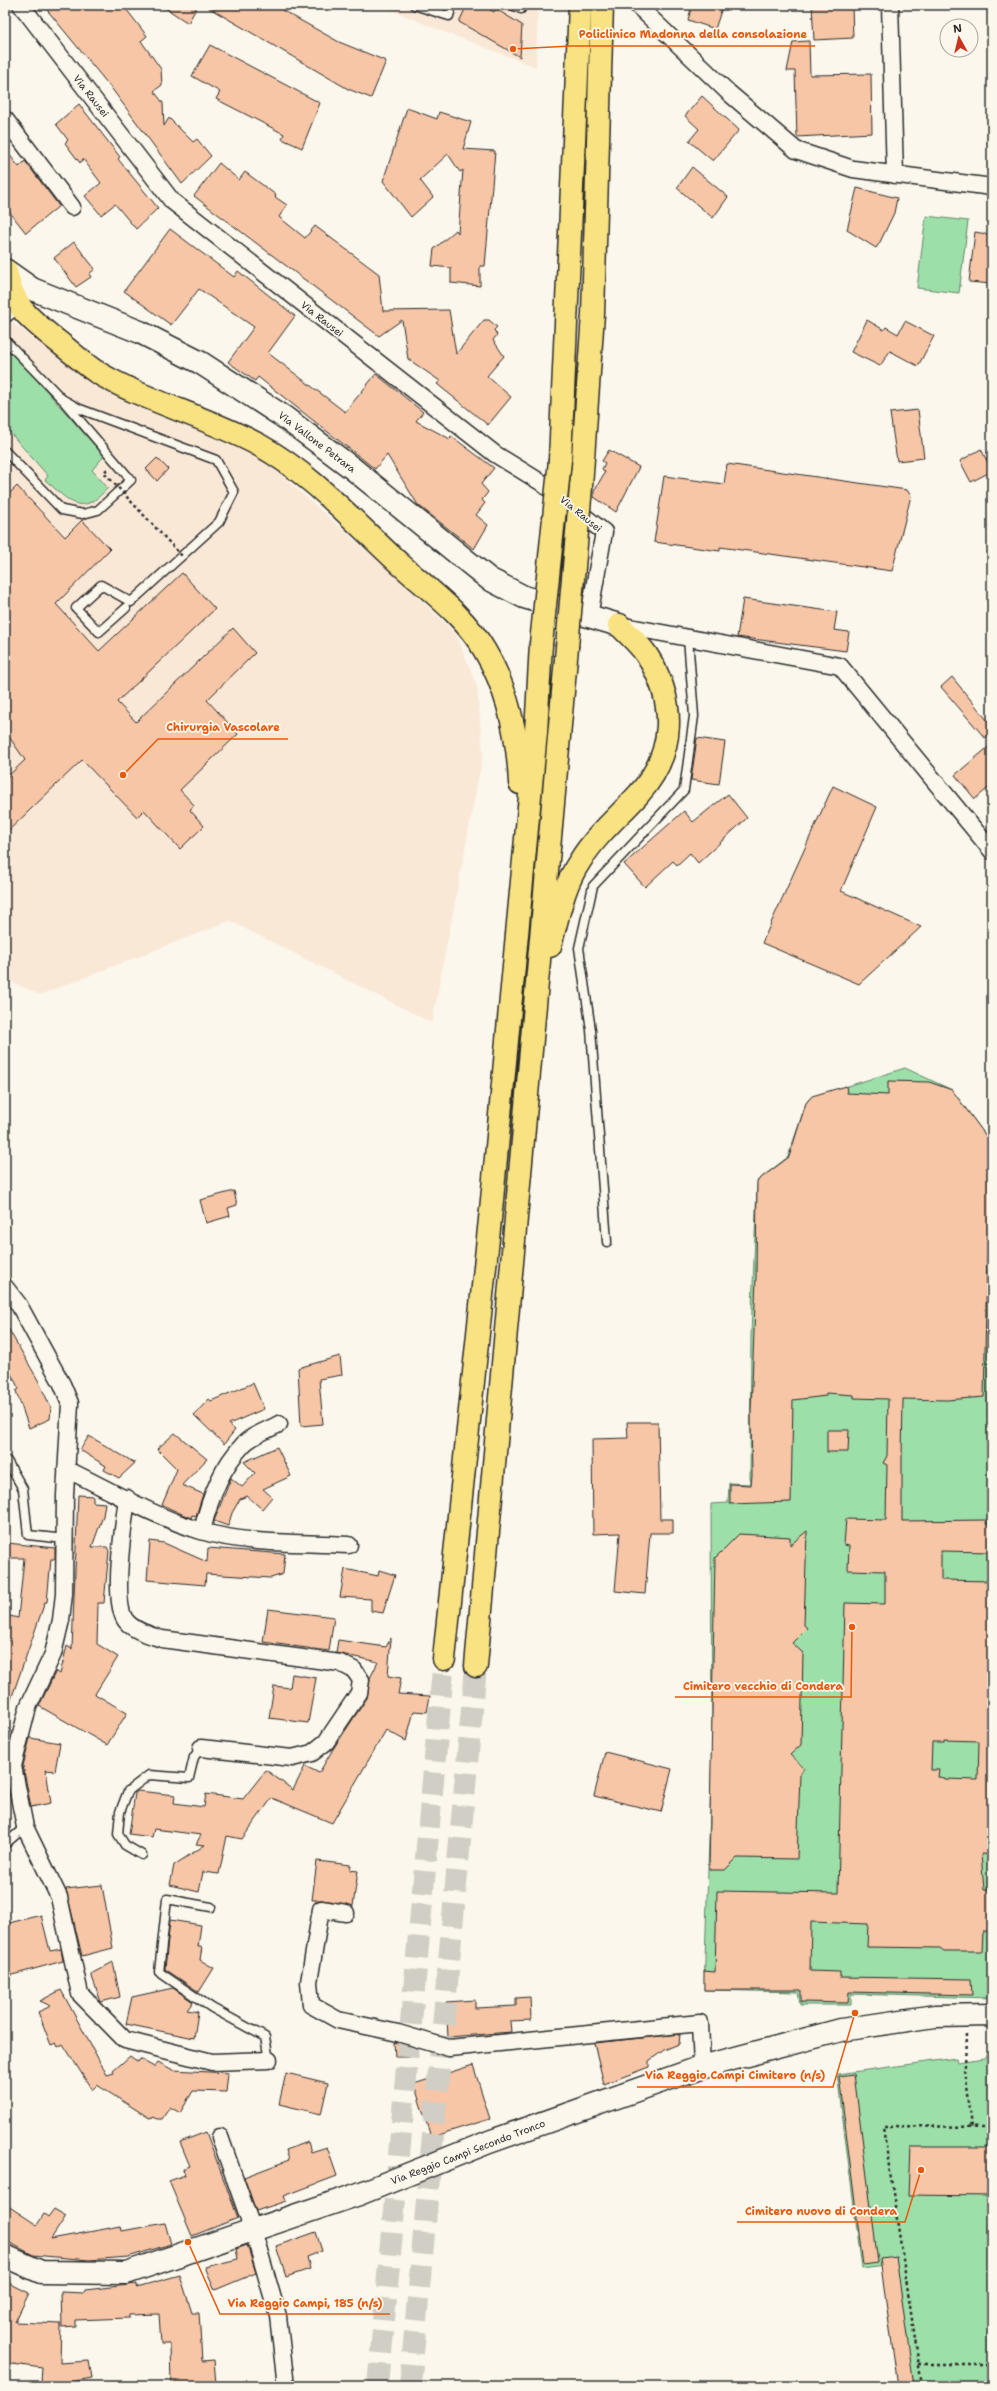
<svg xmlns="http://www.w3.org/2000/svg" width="997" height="2391" font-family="'Shantell Sans',sans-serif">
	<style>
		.built { fill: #fae8d7 }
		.green { fill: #9ddfa9; stroke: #64856a }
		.building { fill: #f7c6a6; stroke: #2b2b2b; fill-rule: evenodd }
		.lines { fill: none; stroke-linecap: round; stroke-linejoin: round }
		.highway-tunnel { stroke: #d1cec5; stroke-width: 22; stroke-dasharray: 22 11; stroke-linecap: butt }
		.lane-casing { stroke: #2b2b2b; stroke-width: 11 }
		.street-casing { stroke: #2b2b2b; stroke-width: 19 }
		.secondary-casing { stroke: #2b2b2b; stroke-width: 25 }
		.highway-casing { stroke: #2b2b2b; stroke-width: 25 }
		.path { stroke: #2b2b2b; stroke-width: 2.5; stroke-dasharray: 3 3; stroke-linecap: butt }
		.lane { stroke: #fbf7ec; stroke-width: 8 }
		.street { stroke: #fbf7ec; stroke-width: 16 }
		.secondary { stroke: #fbf7ec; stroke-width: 22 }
		.highway { stroke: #f8e281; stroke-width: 22 }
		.highway-bridge-casing { stroke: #2b2b2b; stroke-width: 25; stroke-linecap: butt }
		.path-bridge { stroke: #2b2b2b; stroke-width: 2.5; stroke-dasharray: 3 3; stroke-linecap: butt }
		.highway-bridge { stroke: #f8e281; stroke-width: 22 }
		.labels { text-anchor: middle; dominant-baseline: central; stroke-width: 3.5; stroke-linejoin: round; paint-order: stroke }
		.street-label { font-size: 10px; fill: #2b2b2b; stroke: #fbf7ec }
		.leader { fill: none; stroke: #e8590c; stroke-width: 1.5 }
		.callout-dot { fill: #e8590c; stroke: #fbf7ec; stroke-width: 1.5 }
		.callout-label { font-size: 11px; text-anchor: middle; font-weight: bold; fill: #e8590c; stroke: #fbf7ec; stroke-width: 3.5; stroke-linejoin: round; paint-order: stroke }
	</style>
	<rect width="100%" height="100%" fill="#fbf7ec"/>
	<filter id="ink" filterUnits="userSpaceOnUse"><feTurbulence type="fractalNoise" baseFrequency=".025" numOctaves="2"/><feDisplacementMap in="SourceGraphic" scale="8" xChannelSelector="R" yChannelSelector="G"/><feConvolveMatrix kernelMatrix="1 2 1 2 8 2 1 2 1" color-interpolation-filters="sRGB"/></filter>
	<g filter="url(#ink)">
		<path class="built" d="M379,5h159l-2,62 -94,-36z
			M5,310l9,14 92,68 150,61 152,134 48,47 21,52 6,68 -51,269 -202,-102 -190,74 -35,-16z"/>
		<path class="green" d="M926,216l42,5 -9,72 -42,-5z
			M5,344l99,112 -12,14 16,18c-28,30 -37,14 -63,-8l3,-4 -43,-49z
			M905,1068l47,22 40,54v854l-141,-4v11h-51l-2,-13 -94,-2 8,-241 -1,-245 17,-1 1,-20 21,1 1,-148 6,-152 5,-7 26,-20 18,-54 4,-5z
			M987,2054h5v332h-89l-18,-120 -23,3 -25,-195 119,-16 1,4 27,-4z"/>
		<path class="building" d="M43,5h80l24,31 -6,5 20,28 1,16 -8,6 9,12 1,23 5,-8 24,24 4,-3 14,17 -29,28 -70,-95z
			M161,5h37l-10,18z
			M204,5h69l66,37 47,19 -15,37 -23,-9z
			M467,5h14l13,7 2,-3 26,16 -2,32 -61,-35z
			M692,5h31l-8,24 -27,-9z
			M812,5h40l1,33 -39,2z
			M809,41l1,34 61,-1 1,59 -75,4 -2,-66h-8l6,-29z
			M210,45l110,58 -18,45 -20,-9 2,-5 -68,-35 4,-7 -28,-16z
			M702,96l37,34 -26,31 -24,-20 10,-12 -14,-13z
			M79,104l41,53 -2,2 40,49 -22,21 -21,-25 -14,11 -16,-19 16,-13 -18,-24 -3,4 -15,-20 3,-3 -12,-16z
			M407,108l30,11 2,-7 32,10 -8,27 32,2 -10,115h-5v20l-29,-3v-15l-19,-2 2,-17 22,-19 2,3 5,-63 -3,2 -12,-18 -28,26 13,17 -22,20 -28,-36z
			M5,149l14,18 6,-6 34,45 -33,27 -21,-27z
			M219,163l20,17 6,-8 31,23 -1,2 12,8 -8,12 26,21 10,-12 64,48 4,37 66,-1 7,44 28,-34h5l8,7 -3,3 3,5 -4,5 11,16 -17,20 24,21 -23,28 -51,-41 3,-3 -32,-22 -6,-39 -23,16 -185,-140z
			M692,167l36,30 -15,21 -36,-30z
			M857,188l40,10 -3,15 -14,29 -4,6 -29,-18z
			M170,229l64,48 4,-6 57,45 -27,37 77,59 31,-38 47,38 -7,9 34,18 1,-3 43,32 -13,16 7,8 -6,8 3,3 -9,12 12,10 -14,24 -56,-44 -31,-50 -12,14 -117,-92 -3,4 -27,-19 26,-35 -55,-38 -28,36 -47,-34z
			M975,232l17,3v49l-23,-2z
			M74,242l21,27 -6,5 2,3 -15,10 -22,-29z
			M867,320l17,10 2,-3 12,7 7,-13 29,15 -16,30 -28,-15 -10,15 -29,-14z
			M918,410l6,48 -27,3 -7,-48z
			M981,449l11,22 -21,11 -11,-21z
			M609,450l30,17 -23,45 -22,-15v-6l11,-19 -3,-3 3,-6 -3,-2z
			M157,458l11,11 -11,12 -11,-12z
			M727,464l180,26 4,6 -19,75 -172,-24v4l-66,-9 10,-66 60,8z
			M17,486l48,51 17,-17 28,29 -54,55 43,47 83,-78 33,36 -98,93 19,20 97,-94 22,25 -48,47 31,34 -58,56 14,15 -4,5 14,16 -24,23 -36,-39 -7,7 -55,-57 -77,74v-55l20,-19 -20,-29v-233z
			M743,599l94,13 -3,18 15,2 -3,19 -109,-14z
			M952,677l40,49v6l-7,6 -44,-51z
			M697,738l28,4 -6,42 -28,-4z
			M992,744v41l-17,14 -20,-24z
			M833,786l44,21 -36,84 80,36 -62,57 -97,-41z
			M728,794l19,24 -49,45 -8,-10 -13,12 -4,-4 -28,26 -21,-23 60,-53 9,11z
			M888,1081l41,1 23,8 40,54v78h-4l-4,175 -37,3 -44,-1 -1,58v64l85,-1 -1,4h6v28l-51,-1v29l51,1v274l-11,-1 3,36h8v42h-9l-1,19h-38l-4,-3 -73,-1 1,-23 -57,-2 -1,49 30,1v5l131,2 1,16 -123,-3 -1,11 -47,-1v-12h-97v-19l11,1 2,-81 121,2 7,-290 40,1v-33l-37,-1 1,-24 -5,-1 2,-26 40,1 1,-55 -4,-2 4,-7 1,-57 -34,-1v-3l-28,-2v3l-33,4 -2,102 -61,2v-20l21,1 1,-10 -1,-63 5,-136 1,-95 32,-24 17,-54 6,-7 34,-10 1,7 41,2zM944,1740l35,1 -1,39 -33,-1v-1l-7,-1 1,-7h-8l1,-28h12z
			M234,1191l3,14 -9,3 2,8 -24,7 -6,-23z
			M5,1323l33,57 13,28 -1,11 -21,9 -13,-37 3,-2 -14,-27z
			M340,1356l2,19 -23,4 4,45 -22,2 -3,-58z
			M253,1383l11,26 -35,15 6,6 -11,14 -30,-29 15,-16 2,2z
			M627,1422h31l2,97h13v14h-23l-5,61 -30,-3 5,-58 -27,1 -1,-95 36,-1z
			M827,1430h22l-1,22h-21z
			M175,1433l32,26 -25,26 21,9 -7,22 -4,-1 -1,3 -29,-13 15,-36 -20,-20z
			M89,1436l29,17 17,10 -16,15 -15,-8 2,-4 -26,-16z
			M277,1447l14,29 -28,13 9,8 -10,12 -15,-13 -7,3 -8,14 -4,13 -14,-5 17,-43 11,9 13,-14 -11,-11z
			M78,1495l15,1v6l12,1 -2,13 -11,31h15l2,4 -5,52h-6l-1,41 21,13 -23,37 32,19 -20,32 -68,-39 17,-35 4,3 7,-28 5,3z
			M807,1531l-3,94 3,3 -15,15 11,10 -2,92 -11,10 14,13 -4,6 -3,85 -60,-1 -12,12h-16l6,-312 24,-24 51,3v8z
			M150,1541l14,2 43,19 1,-14 77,6 -2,20 -12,4 -65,-4 -1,11 -58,-5z
			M7,1543l48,5v11h-4l-4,43h-2l-38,109 -2,-79 5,-16 8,2 6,-60h-18z
			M345,1569l33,7 1,-6 16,5 -12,38 -12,-2v-12l-31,-2z
			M268,1609l66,8 -5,34 -66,-9z
			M391,1638l-3,38 13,2 -3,16 32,2 -3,16 -13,-1 -8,30 -20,-11 -54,93 -60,-25 -30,41 -15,-3 -8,38 -16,-2 -4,20 -29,-7 4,-20 31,-20 -9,-1 5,-9 -47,-6 -2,8 -23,-3 6,-41 3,-2 37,4 -1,8 30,4 2,-13 37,5 23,-29 27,20 12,-24 14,7 14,-24 34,-51 3,-20 8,-16 -42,-9 2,-13 48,7z
			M292,1674l24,4 -8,45 -39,-5 5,-32 16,2z
			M30,1738l30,5 -5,28 -9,-1 5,33 -20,4 -8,-41z
			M605,1752l67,17 -11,43 -67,-16z
			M317,1861l34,4 -1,5 8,1 -5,35 -31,-6h-10z
			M102,1885l11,63 -31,8 -16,-67z
			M41,1915l9,36 11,-2 2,12 -58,16v-53z
			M170,1920l31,5 -3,22h4l-2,13 14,8 -15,24 -34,-23z
			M113,1962l7,35 -19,5 -10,-28z
			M173,1988l20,14 -6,8 11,2 -4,26 -68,-14 6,-27z
			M61,1990l46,85 7,-2 -1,-2 17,-15 8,6 2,-3 14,8 4,-5 15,8 55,3 -2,19 -33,-1 -13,22 -10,-6 -8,12h-5l-5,-2 -1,2 -54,-34 -5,5 -29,-46 -5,3 -2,-4 -5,2 -13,-33 13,-6 -11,-5z
			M530,1997l1,23 -21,1 1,11 -63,5 -2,-35 29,-2v8l41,-2v-8z
			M680,2034l-1,10 -15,6 -15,11v6l-45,17 -10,-41z
			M394,2042l16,4v11h-15z
			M473,2065l17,54 -59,18 -17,-53z
			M286,2073l42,10 -7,31 -42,-10z
			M854,2074l24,189 -15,2 -24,-189z
			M206,2132l32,86 -46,18 -23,-55 16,-6 -2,-6 7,-3 -10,-24z
			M308,2142l3,10 16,-5 10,29 -53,20 2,5 -30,10 -12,-34 45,-17 -3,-10z
			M910,2147h82v49l-84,-1z
			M5,2204l32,21 7,-11 4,3 6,-8 12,7 -15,23 70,-13 1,5 43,-8 6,21 -43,13 -39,3 -56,-5 -28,-15z
			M316,2232l6,19 -15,6 3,12 -24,8 -10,-31z
			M247,2245l9,28 -41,17 -10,-23 33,-8 -2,-10z
			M896,2257l18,129h-16l-18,-127z
			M180,2275l12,38h7l3,48 12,-1 2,24h-6v2h-39l-1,-42h-9l-2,-30 -30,1v3l-54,2v6l-13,1 -1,-35 23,1 1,-3 52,-6v3z
			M5,2281l24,12 -14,29 46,2 -1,39 29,-2 3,17 -34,6v2h-14v-3l-3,-1 1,-14 -37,-5z"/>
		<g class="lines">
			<path class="highway-tunnel" d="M378,2386l66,-727
				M410,2386l66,-720"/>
			<g class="lane-casing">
				<path id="lane" d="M414,5l35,11 3,-11
					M512,5l9,4 2,-4
					M5,319l15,-11
					M5,340l57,59 18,10 136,51 18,32 -15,30 -88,80 -30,-17 -25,23 23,24 27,-24
					M5,451l57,59 21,4 15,-4 33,-30 -66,-77
					M607,1242l-16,-212 -12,-82 14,-62 91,-96 10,-74 -6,-78
					M7,1461l16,28 5,46 37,4
					M5,1844l20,-17
					M142,1855l-17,-10 -7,-11 2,-22 8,-21 21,-16 40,3 5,-21 7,-9
					M211,1907l-44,-8 -8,73 53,36 53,29 4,23"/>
			</g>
			<g class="street-casing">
				<path id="street" d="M21,5l151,196 323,253 47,29 62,49 -15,84
					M637,5l92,88 67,57 57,19 139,18
					M890,5l5,170
					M5,119l67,88
					M619,625l221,41 152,185
					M5,1287l14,18 43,79 8,19 -5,92 -1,99 -3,26 -8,34 -25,53 -15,59 12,61 34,70 21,97 45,46 87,22 57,-2
					M66,1469c44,21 88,48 135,62 47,14 99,11 148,14
					M127,1498c-3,25 -16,104 -1,123 8,10 24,14 36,18l178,24 14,7 7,10 -2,13 -33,49 -14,11 -20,5 -91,-10
					M202,1531c7,-30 18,-62 40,-85 8,-10 26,-16 37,-22
					M346,1913l-25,-4 -12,73 2,23 27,15 60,13 51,15 251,-25 2,44
					M220,2137l33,93 25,86 8,70"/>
			</g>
			<g class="secondary-casing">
				<path id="secondary" d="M5,270l27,19 108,43 61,31 83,54 68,51 137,111 35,18 95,28
					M5,2256l36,16 85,1 233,-79 130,-52 213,-75 139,-37 94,-14 57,-1"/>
			</g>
			<g class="highway-casing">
				<path id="highway" d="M6,271c8,37 22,46 50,69 13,10 26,22 39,31 49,30 112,46 164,74 53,29 96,78 141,119 29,26 65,52 85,87 23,39 33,87 35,132
					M560,460l20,-455
					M581,487l12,-173 9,-309
					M550,946c8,-29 13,-60 30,-85 16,-26 38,-44 58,-66 38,-42 39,-94 8,-141 -7,-10 -18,-20 -27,-29
					M444,1659l48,-459 44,-468 5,-88
					M476,1666l91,-1019"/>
			</g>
			<path class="path" d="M107,469l-3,4 6,6
				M966,2034l-1,35 7,58
				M919,2364h73
				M922,2386l-39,-260 109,1"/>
			<use href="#lane" class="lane"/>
			<use href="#street" class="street"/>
			<use href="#secondary" class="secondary"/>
			<use href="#highway" class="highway"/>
			<g class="highway-bridge-casing">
				<path id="highway-bridge" d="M541,644l19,-184
					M567,647l14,-160"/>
			</g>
			<path class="path-bridge" d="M110,479l72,77"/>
			<use href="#highway-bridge" class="highway-bridge"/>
		</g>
	</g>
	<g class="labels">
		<g class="street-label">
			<text transform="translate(91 96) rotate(52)">Via Rausei</text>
			<text transform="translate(322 319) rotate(38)">Via Rausei</text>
			<text transform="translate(317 442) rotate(37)">Via Vallone Petrara</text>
			<text transform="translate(581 514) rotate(39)">Via Rausei</text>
			<text transform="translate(468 2152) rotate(-21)">Via Reggio Campi Secondo Tronco</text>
		</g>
	</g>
	<path class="leader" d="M513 49L571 46H815M123 775L158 739H288M852 1627L851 1697H675M855 2013L833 2087H637M921 2170L905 2222H737M188 2242L220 2314H390"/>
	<g class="callout-dot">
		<circle cx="513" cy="49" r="4"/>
		<circle cx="123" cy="775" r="4"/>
		<circle cx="852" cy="1627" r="4"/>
		<circle cx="855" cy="2013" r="4"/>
		<circle cx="921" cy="2170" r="4"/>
		<circle cx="188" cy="2242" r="4"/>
	</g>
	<g class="callout-label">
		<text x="693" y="38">Policlinico Madonna della consolazione</text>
		<text x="223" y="731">Chirurgia Vascolare</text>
		<text x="763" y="1690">Cimitero vecchio di Condera</text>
		<text x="735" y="2079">Via Reggio Campi Cimitero (n/s)</text>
		<text x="821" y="2215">Cimitero nuovo di Condera</text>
		<text x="305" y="2307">Via Reggio Campi, 185 (n/s)</text>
	</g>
	<rect width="997" height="2391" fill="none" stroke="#fbf7ec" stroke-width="20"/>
	<rect x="10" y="10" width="977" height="2371" fill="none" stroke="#2b2b2b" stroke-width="1.5" filter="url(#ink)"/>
	<g transform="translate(959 38) rotate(352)"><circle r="19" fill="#fbf7ec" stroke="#a8a59f"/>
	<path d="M0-3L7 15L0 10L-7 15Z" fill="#c8321e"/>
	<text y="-6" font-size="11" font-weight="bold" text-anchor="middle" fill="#2b2b2b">N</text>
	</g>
</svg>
